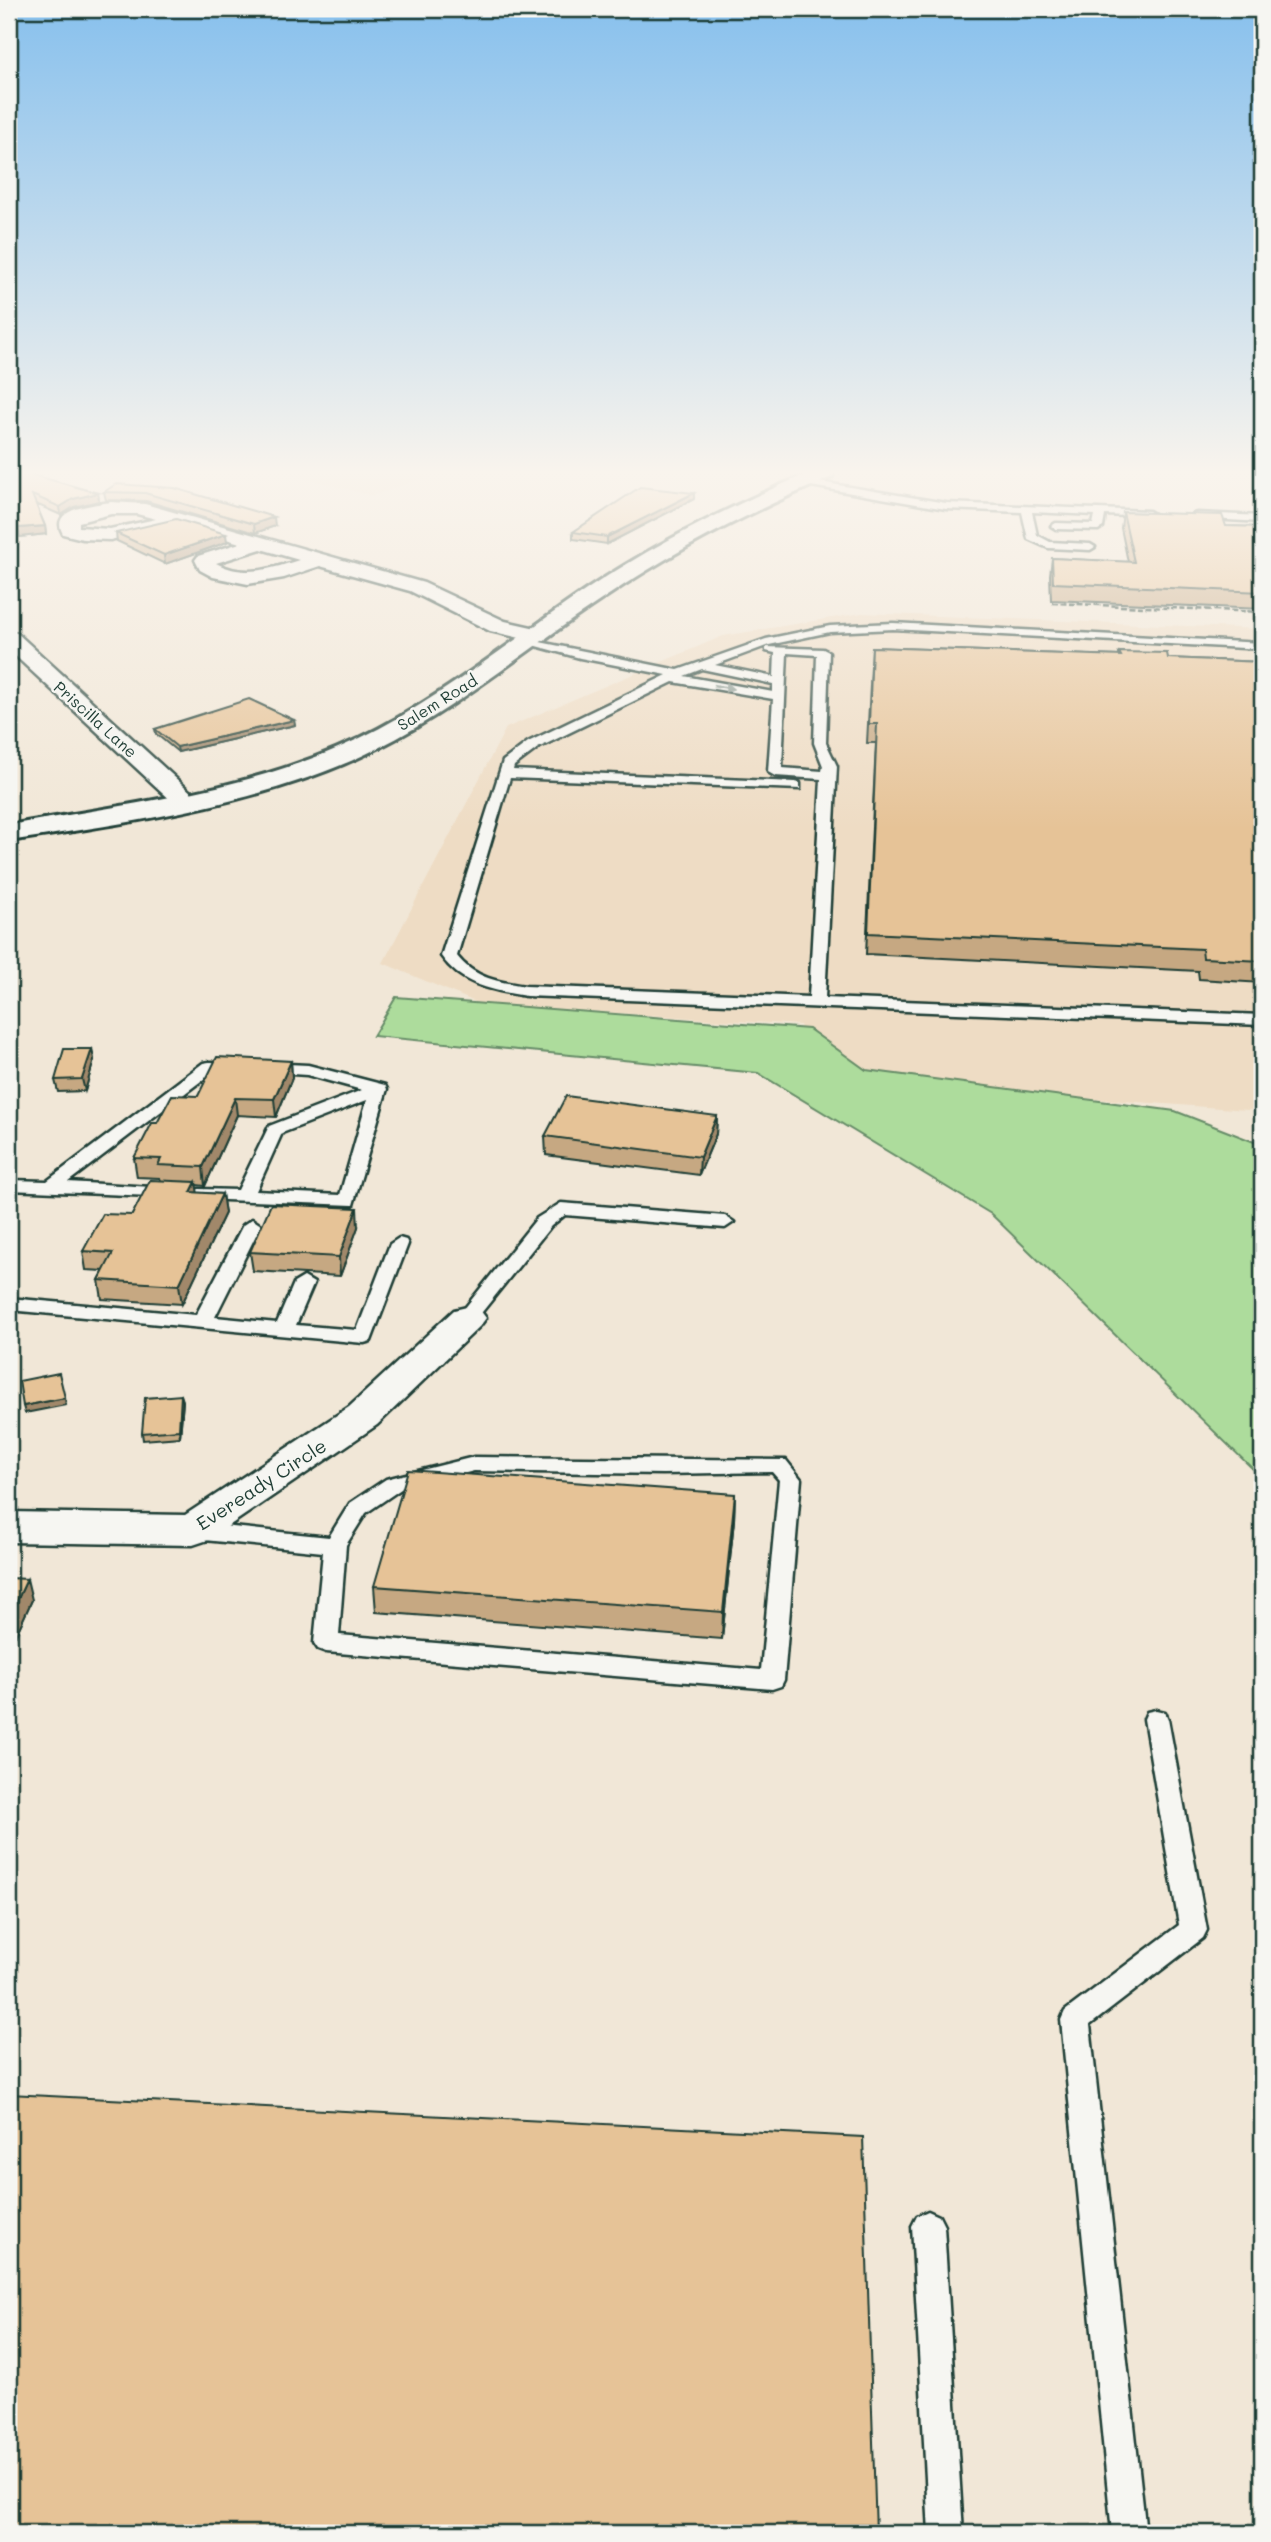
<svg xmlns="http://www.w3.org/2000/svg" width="1271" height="2542" font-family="Mali,sans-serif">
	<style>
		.built { fill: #eedcc4 }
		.green { fill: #addc9c; stroke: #668c68; stroke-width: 2 }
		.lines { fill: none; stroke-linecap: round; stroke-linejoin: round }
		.lane-casing { stroke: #1f3d34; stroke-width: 5 }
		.street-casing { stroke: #1f3d34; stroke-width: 5 }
		.secondary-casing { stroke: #1f3d34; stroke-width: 6 }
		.lane { fill: #f6f6f2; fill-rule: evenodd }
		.street { fill: #f6f6f2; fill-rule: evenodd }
		.secondary { fill: #f6f6f2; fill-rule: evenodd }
		.rail { stroke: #1f3d34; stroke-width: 2.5; stroke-dasharray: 6 2.5; stroke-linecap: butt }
		.wall { fill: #c6a882; stroke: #1f3d34; stroke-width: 2 }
		.shaded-wall { fill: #a1886a; stroke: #1f3d34; stroke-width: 2 }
		.building { fill: #e6c397; stroke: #1f3d34; stroke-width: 2 }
		.oneway { fill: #8a9a93 }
		.labels { text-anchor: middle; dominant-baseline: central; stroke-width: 5; stroke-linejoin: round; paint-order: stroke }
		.far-street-label { font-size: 16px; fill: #1f3d34; stroke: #f6f6f2 }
		.street-label { font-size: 19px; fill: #1f3d34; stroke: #f6f6f2 }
	</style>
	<rect width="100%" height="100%" fill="#f1e7d7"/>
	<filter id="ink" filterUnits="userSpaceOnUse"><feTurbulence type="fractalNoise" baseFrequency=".0143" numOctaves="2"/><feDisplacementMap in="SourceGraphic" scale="14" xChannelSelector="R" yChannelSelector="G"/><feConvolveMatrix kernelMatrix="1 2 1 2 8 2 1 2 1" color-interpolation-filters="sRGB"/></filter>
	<g filter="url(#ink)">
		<path class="built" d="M287,473h150l-65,23z
			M862,613l400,16v482l-443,-32 -19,-54 -320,-21 -97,-41 123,-235 217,-92z"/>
		<path class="green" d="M396,997l413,32 57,41 309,41 87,34v333l-271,-264 -233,-141 -385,-37z"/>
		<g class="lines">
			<g class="lane-casing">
				<path id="lane" d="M802,479l144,24 203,8 5,3 -5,3 -44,-2 -2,12 -5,3 -42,-1 -5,-3 5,-3 37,1 2,-9 -63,-3 5,23 13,7 40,2 5,3 -5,3 -42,-2 -20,-9 -6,-27 -76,-3 -147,-25v-4z
					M1197,513l65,3v6l-69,-4v-4z
					M893,623l369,20v6l-369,-20 -63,3 -61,13 -54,20 59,12 1,-24 -9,-2v-4l57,2 6,3 -3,91 11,23 -12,232 437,17v10l-736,-29c-34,-6 -64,-10 -85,-40l62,-195 25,-19 139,-67 -87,-17 -55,-15v-4l153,31 88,-31 64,-13zM787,653l30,2 -3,88 9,23 -1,5 -40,-3zM702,669l71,15v8l-89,-16zM673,682l100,17 -5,73 7,4 46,3 -12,218 -283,-11c-27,-4 -52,-8 -69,-30l53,-178 290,11v-6l-5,-1 -282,-12 1,-4 24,-18z
					M209,1062h28l8,5 -8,5h-24l-145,110 101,6 9,5 -3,4 -166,-7v-10l38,1 156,-118z
					M267,1063l41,2 77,20 2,4 -34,116 -154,-6 -9,-5 9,-5 39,1 31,-64 93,-36 -55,-15 -46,-3 -2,-4zM367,1100l-27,95 -84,-4 26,-58z
					M561,1203l164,13 9,6 -9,6 -160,-13 -14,11 -77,96h-14l-3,-4 3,-4 77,-96z
					M252,1219l9,6 -46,92 62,6 17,-40 10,-6 10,6 -18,42 61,5 33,-86 9,-6 7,2 2,4 -37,97 -7,2 -355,-33v-12l187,17 47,-90z
					M474,1457l312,3 15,19 -17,201 -3,6 -9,3 -446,-37 -8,-3 -4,-6 9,-91 -129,-13 -8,-3 -3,-5 3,-5 8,-3 135,14 21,-34 36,-24zM474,1471l189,3 109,-2 7,8 -18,190 -422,-35 7,-90 20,-32 35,-24z
					M1156,1710l9,2 3,7 39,211 -4,8 -113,87 56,508h-34l-51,-513 4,-9 114,-86 -35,-206 3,-7z
					M928,2211l11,5 5,10 19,307h-34l-17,-307 5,-10z"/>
			</g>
			<g class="street-casing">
				<path id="street" d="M111,502l34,2 279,79 81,38 40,9 3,5 -3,5 -8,2 -47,-11 -80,-40 -90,-25 -36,12 -36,6 -35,-7 -13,-7 -5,-10 3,-4 42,-13 -63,-18 -67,15 -27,-1 -20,-5c-15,-26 31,-29 48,-32zM111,514h26l19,5 -46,10 -31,-2v-5zM261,549l38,11c-28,9 -55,18 -83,3z
					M9,632l8,1 177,162 4,5 -4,5 -9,3 -9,-3 -167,-155z
					M467,1307l13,3 6,8 -6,8 -103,99 -169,115 -15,5 -184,-3v-30l176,3 164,-108 105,-97z"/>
			</g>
			<g class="secondary-casing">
				<path id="secondary" d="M809,473h25l-2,4c-78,33 -154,71 -225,119 -77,50 -147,111 -229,152 -107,55 -251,75 -369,93v-16c117,-21 240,-34 349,-86 83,-40 155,-100 231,-151 69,-46 144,-83 220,-115z"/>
			</g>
			<use href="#lane" class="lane"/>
			<use href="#street" class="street"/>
			<use href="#secondary" class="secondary"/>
			<path class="rail" d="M1052,603l210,9"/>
		</g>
		<path class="wall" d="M9,473l89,20 1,8 -25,6 -13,8 -25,-11 9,22 1,8 -26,3 -11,-29z
			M174,488l101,38 -20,7 -109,-32 -40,-1 -2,-8z
			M694,499l-87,45 -34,-5v-7z
			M1123,512l103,14 36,1v82l-211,-9 -1,-25 2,-17 76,4 -7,-34z
			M116,533l111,9 -62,22 -48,-23z
			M872,647l247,9v-4l49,6 94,4v321l-63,-4 -1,-8 -332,-17 10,-211h-9z
			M295,725l-117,27 -22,-18 -1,-5z
			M92,1049l2,11 -9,31 -27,1 -3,-12z
			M291,1061l1,17 -16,39 -39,-2 -32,71 -9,-1 1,8 25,1 3,19 -43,91 -80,-5 -3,-19 5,-9 -18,-1 -3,-19 49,-36 29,-34 -1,-3 -23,-1 -3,-19 23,-35 41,-27z
			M717,1116l-1,18 -17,41 -153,-20 -1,-19z
			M358,1227l-18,49 -87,-5 -3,-19z
			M181,1395l2,6 -3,36 -37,3 -1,-7z
			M735,1494l-1,26 -12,119 -346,-27 -2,-26z
			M9,1578l23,22 -17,37 -6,-1z"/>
		<path class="shaded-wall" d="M98,493l1,8 -25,6 -13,8 -1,-8 13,-8z
			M694,493v6l-87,45v-7z
			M274,517l1,9 -20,7 -1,-9z
			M45,526l1,8 -26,3 -2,-9z
			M226,534l1,8 -62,22 -1,-9z
			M9,676h2l1,8 -3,1z
			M294,720l1,5 -117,27 -1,-5z
			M92,1049l2,11 -9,31 -3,-12z
			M291,1061l1,17 -16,39 -2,-18z
			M235,1098l2,17 -32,71 -2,-19z
			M717,1116l-1,18 -17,41 1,-18z
			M196,1182l3,19 -8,-9z
			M222,1194l3,19 -43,91 -3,-19z
			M357,1208l1,19 -18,49 -1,-19z
			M181,1395l2,6 -3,36 -1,-7z
			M65,1398l1,7 -41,8 -2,-7z
			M735,1494l-1,26 -12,119 1,-27z
			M27,1579l5,21 -17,37 -5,-21z"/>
		<path class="building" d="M9,473h17l72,20 -25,6 -13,8 -28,-12 13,31 -27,2 -9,-25z
			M116,484l58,4 100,29 -20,7 -109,-31 -41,-1z
			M640,487l54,6 -87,44 -34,-5z
			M1123,512l99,3 4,11 36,1v65l-209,-9 -1,-25 82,4z
			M176,519l50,15 -62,21 -48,-22z
			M872,647l249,9 -2,-4 48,1 1,5 94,4v299l-59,-3 -1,-9 -334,-16 9,-209h-8z
			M249,699l45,21 -117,27 -22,-18z
			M64,1049h28l-10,30 -27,1z
			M217,1057l74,4 -17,38 -39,-1 -32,69 -45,-2 3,-6 -27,-1 18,-35h5l15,-28 26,1z
			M566,1096l151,20 -17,41 -155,-21z
			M150,1180l46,2 -5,10 31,2 -43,91 -80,-5 14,-27 -30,-2 20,-37 29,1z
			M271,1204l86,4 -18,49 -89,-5z
			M59,1373l6,25 -42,8 -4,-25z
			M181,1395l-2,35 -37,3 3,-35z
			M408,1470l327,24 -12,118 -349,-26z
			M9,1578l18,1 -17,37h-1z
			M9,2094l854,43 13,396h-867z"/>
		<defs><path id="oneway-solid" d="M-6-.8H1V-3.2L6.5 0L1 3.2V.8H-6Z" transform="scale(1.75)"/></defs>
		<use class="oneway" href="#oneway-solid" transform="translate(724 687) rotate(10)"/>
	</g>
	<linearGradient id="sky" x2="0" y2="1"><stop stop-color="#87c0ed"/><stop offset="0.57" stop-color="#f9f4ed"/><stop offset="1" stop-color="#f9f4ed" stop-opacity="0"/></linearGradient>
	<rect width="1271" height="829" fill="url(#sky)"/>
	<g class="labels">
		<g class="far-street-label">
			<text transform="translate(437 702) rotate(-32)">Salem Road</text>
			<text transform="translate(96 719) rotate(42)">Priscilla Lane</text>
		</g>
		<g class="street-label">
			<text transform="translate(261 1484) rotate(-33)">Eveready Circle</text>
		</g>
	</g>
	<rect width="1271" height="2542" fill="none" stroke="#f6f6f2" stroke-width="35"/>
	<rect x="18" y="18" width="1236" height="2507" fill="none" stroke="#1f3d34" stroke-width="2.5" filter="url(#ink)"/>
</svg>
